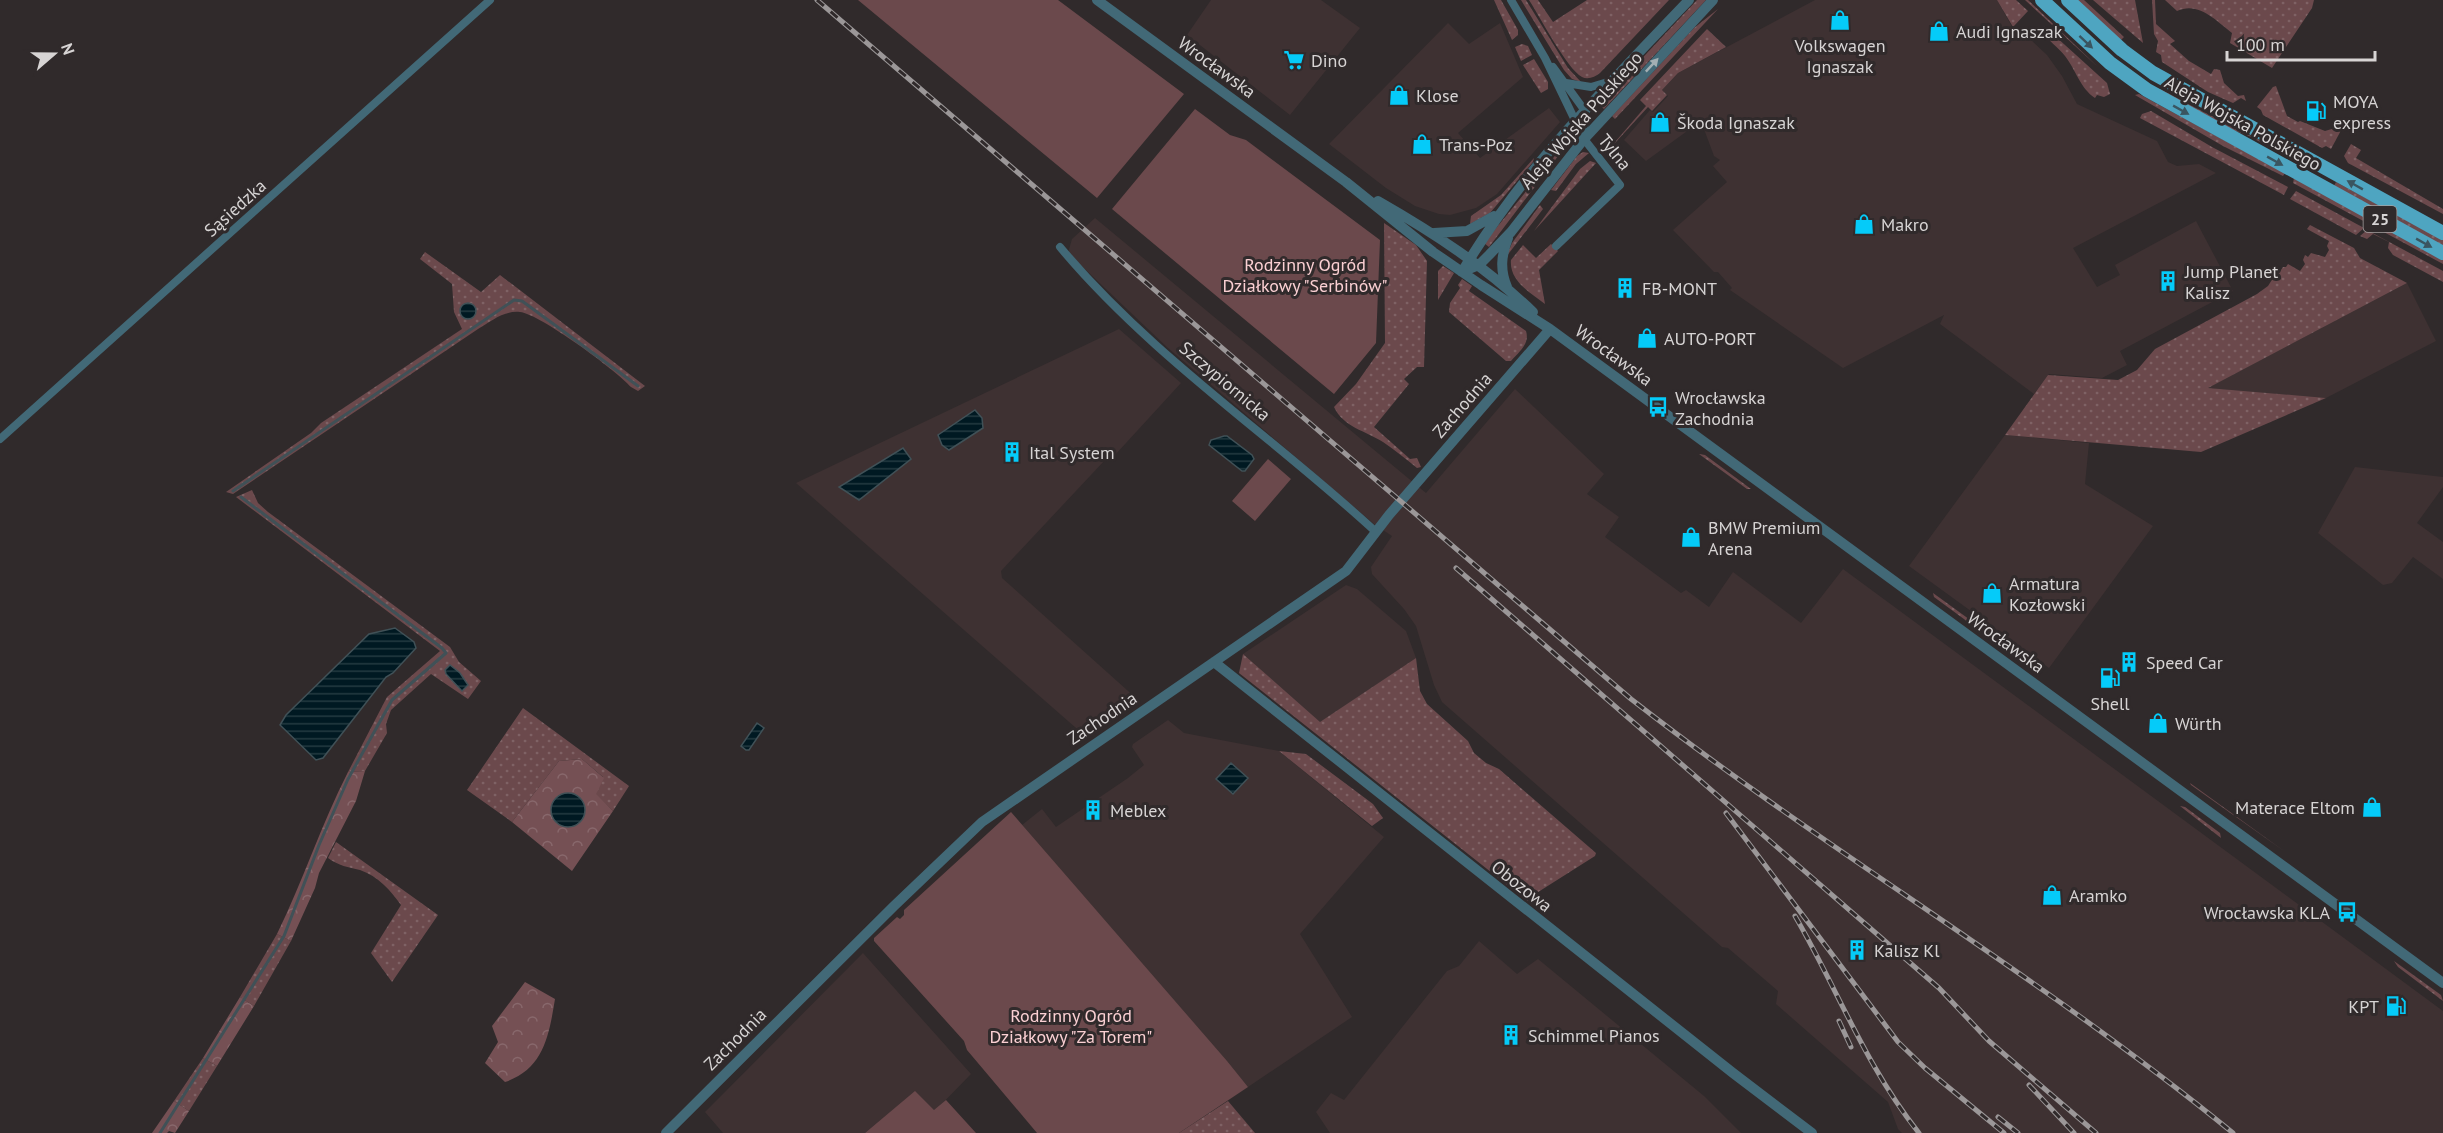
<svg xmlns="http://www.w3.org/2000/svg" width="2443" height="1133" font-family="'PT Sans',sans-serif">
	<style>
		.built { fill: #3e3132 }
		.grass { fill: url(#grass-dots) }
		.forest { fill: url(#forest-crowns) }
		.garden { fill: #6b494c }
		.water { fill: url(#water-rules); stroke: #405157; stroke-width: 1.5 }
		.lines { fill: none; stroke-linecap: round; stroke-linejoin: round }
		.stream { stroke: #405157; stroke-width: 3 }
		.minor { stroke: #426977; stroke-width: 8 }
		.tertiary { stroke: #426977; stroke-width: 10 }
		.primary { stroke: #4ea5c1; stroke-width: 14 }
		.rail-casing { stroke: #9b9798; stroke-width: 5 }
		.rail { stroke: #302a2b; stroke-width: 3; stroke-dasharray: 9; stroke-linecap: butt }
		.oneway { fill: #3a5560 }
		.oneway2 { fill: #a3afb3 }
		.labels { text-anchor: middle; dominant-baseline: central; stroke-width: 6; stroke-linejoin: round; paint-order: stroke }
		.shield { fill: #302a2b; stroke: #a5a1a1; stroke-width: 1.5 }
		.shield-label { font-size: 16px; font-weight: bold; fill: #d7d4d4 }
		.poi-label { font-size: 18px; fill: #d7d4d4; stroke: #302a2b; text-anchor: start }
		.street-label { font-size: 18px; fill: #d7d4d4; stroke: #302a2b }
		.park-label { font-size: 18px; fill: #fbd0d3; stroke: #302a2b }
	</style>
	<defs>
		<pattern id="grass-dots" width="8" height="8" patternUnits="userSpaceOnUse" patternTransform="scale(1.5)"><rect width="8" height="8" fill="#6b494c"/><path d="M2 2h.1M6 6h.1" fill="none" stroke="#7f6265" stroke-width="1.8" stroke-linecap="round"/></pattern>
		<pattern id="forest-crowns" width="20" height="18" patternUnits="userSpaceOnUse" patternTransform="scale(1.5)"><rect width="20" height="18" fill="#755054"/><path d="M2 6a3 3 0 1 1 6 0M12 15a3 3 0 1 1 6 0" fill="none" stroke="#88686c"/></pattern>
		<pattern id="water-rules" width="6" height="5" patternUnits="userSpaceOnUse" patternTransform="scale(1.5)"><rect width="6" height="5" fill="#001922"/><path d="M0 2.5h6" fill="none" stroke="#243a41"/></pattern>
	</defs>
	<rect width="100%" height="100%" fill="#302a2b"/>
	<path class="built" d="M1211,0h110l39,28 -70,87 -103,-80z
		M1815,0h182l22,39h11l17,16 15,21 15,28 80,37 11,21 9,4 22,-2 17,9 -143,75 24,39 23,-12 -5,-10 81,-44 37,70 -113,60 7,14 -25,13 -53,-4 -15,20 -94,-70 4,-9 -101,53 -113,-78 2,-2 -14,-16h-4l-41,-42 54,-48 -14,-16 7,-6 -6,-4 -13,-35 -55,40 -22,-21 26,-30 3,2 15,-16 -6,-6 16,-17z
		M1448,23l21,21 31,-21 23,54 -65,56 22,25 69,-50 11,14 -63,72 -21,14 -26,7 -11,-1 -24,-8 -29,-18 -57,-44z
		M1095,218l331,275 89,-104 89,85 -17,20 32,23 -14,20 76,56 5,-3 23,17 24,-35 68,51 42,-54 600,442v122h-541l-4,-4 -10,-27 -112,-98 2,-13 -50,-43 -6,-1 -280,-245 -8,-17 -18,-59 -12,-17 -32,-35 -1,-7 21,-31 -18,-12 -206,-176 -100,-95 4,-14z
		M2407,283l29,58 -110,57 -119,-10z
		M1119,329l62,54 -66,72 -10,5 -104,111 1,7 135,121 -53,36 -288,-252z
		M2005,435l84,8 -4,41 68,42 -104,142 -140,-102z
		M2355,467l88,10v10l-26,36 26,19v37l-30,-22 -21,26 -9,2 -65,-52z
		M1346,585l11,4 49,42 10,27 -96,65 -77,-69z
		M1168,720l16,13 95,18 105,86 -84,97 52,83 -104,70 -226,-262 20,-16 14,18 72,-49 16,-13 -12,-18 1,-3z
		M1479,941l38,33 21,-15 166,137 37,37h-411l-14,-21 15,-19 13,7 95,-119 8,-10 12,-5z
		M863,953l108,121 -36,37 -20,-19 -50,41h-142l-18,-21z"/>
	<path class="grass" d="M1494,0h7l17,30v5l-6,5z
		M1521,0h5l42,68 13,14 -9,-3 -8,-9z
		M1529,0h9l15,22 34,-22h82l-69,73c-5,4 -12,7 -18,4 -15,-8 -42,-60 -53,-77z
		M1697,0h9l-102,109 -5,-5z
		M1997,0h19l12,11 -15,16z
		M2025,0h3l70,67z
		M2076,0h8l40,37 -4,4z
		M2093,0h42l8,43z
		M2152,0h3l1,24 19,17 -5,3 19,17 22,13 3,-5 6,1 4,13 14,13 6,-1 2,6 -5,-3 -8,5 -25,-11 -46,-30 -1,-7 -5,-3 2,-11 -4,-7z
		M2165,0h149l-2,8 -40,60 -42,-25 2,-10c-16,-12 -33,-32 -55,-22z
		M1718,9l-103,110 -3,-3 82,-88z
		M2044,26l63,57 3,11 -6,3 -7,-2 -2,3c-15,-10 -19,-28 -30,-42 -7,-9 -17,-15 -22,-25z
		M1707,29l19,18 -48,26 -16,17 5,5 -15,16 -4,-4 -45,49 43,-50 -6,-6z
		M1522,44l6,2 4,9 -11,6 -6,-14z
		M1534,59l14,23v7l-7,4 -18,-28z
		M2276,86l11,30 11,6 2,-1 25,10 10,-3 11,-7 -15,28 -5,-3 -4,2 -59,-33 -2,-5 -4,-3 16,-20z
		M2160,89c44,24 89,45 134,69l-1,2 -44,-24 -27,-10 -64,-35z
		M2139,94l146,79 -2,3 -60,-30 -88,-51z
		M2151,111l61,36 76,40 -4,8 -144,-77 2,-4z
		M1567,141l1,2 -79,104 -5,-4z
		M2351,144l10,6 -5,8 87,51v5l-95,-51 -4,-7z
		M1583,152l6,1 -13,11 -20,27 -5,-1 26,-34z
		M1534,158l-1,4 -43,51 -20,11 1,-8 30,-21z
		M1590,161l6,2 -62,68 46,-62z
		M2294,178l149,81v5l-150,-81z
		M2336,182l107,58v7l-109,-61z
		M2296,191l68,37 -8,7 -66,-36z
		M1540,205l3,4 -37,48 6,-14z
		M1384,223l32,22 11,16 -3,106h-7l-13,12 5,5 -35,43 36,32 7,-1 4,9 -4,1c-11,-9 -22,-18 -34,-26 -17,-11 -40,-15 -49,-35l22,-23 29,-41z
		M2310,225l44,23 6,10 47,25 -199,105 118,10 -125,54 -196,-17 43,-60 70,5 19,-10 18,-21 102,-55 11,-8 7,-11 2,1 6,-9h3l2,-3 12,7 5,-7 -2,-4 2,-5 3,2 3,-4 14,4 4,-7 -2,-4 2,-5 -22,-12z
		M2367,230l76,41v11l-50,-27 -5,-7 1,-6 -16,-8 -6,5 -7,-3z
		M1551,244l7,7 -19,19 6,34c-14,-11 -36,-23 -34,-44l12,-15 13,13z
		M425,252l56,40 19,-17 145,111 -7,5 -7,-4c-14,-16 -91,-73 -111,-75 -16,-2 -30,10 -42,17l-245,165 -7,-2 85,-59 10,-10 141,-94 -8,-17 -2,-28 -32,-25z
		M1443,266l11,7 -16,27v-29z
		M1462,279l10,7 -3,5 57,40c4,13 -7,21 -15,30h-5l-57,-49 1,-9 10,-15 -2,-3z
		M1699,454l6,1 46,34h-4z
		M252,490l6,13 10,9 182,135 9,15 22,19 -13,18 -37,-25 -40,36 -5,14 1,9 -22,38 -17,1 39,-75 53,-46 -204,-154z
		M1933,593l73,53 -4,1 -68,-50z
		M1243,654l77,68 96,-64 4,33 7,13 41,37 6,12 12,10 13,6 97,84 -1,3 -60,38 -6,8 -290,-229z
		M523,708l106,78 -16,25 -18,-17 8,-17 -21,-18 -23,2 -47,61 -45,-32z
		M1279,751l27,3 67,50 10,14 -11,8z
		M2190,783l94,68 -93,-66z
		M2180,806l5,1 35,26 1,5z
		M336,842l102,73 -46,67 -21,-29 30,-48c-10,-14 -23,-29 -41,-35 -12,-3 -21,-4 -32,-12z
		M277,934l14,7 -37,65 -14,-9z
		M2394,961l47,34 2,6 -45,-34z
		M203,1058l14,8 -28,45 -15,-10z
		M1228,1101l27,32h-76z"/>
	<path class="forest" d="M582,759l22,19 -8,16 17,17 -41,60 -60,-49 47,-61z
		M365,771l-9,30 -37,72 -4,15 -24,53 -14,-7c26,-53 44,-109 71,-162z
		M525,982l30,17c-6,36 -11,70 -50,83l-20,-19 13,-21 -6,-16z
		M240,997l14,9 -37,60 -14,-8z
		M174,1101l15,10 -14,22 -6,-2 -2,2h-15z"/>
	<path class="garden" d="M858,0h200l126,94 -87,104z
		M1195,109l35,26 16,5 134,100 -4,103 -42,51 -222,-185z
		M1268,459l23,20 -36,42 -23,-20z
		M1011,812l216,249 21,26 -69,46h-142l-70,-83 -3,-9 -90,-100v-3l23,-21 3,2 4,-4v-5z
		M915,1091l19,19 12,-10 30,33h-111z"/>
	<path class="water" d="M460 311a8 8 0 1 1 16 0a8 8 0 1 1-16 0Z
		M975,410l7,8 1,10 -34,22 -7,-5 -4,-10z
		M1224,436h3l25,19 2,4 -9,12h-3l-33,-26 2,-5z
		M903,448l8,11 -52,41 -20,-13z
		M395,628l19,14 2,6 -23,25 -7,4 -63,81 -7,2 -36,-35 6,-10 83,-81z
		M450,665l10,8 8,12 -6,6 -16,-17 -1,-4z
		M757,723l7,5 -15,22h-3l-5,-4z
		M1231,763l17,15 -15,16 -17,-15z
		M551 810a17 17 0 1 1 34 0a17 17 0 1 1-34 0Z"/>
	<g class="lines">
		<path class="stream" d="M233,491l281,-191 8,1 116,85
			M160,1133l124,-197 35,-91 29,-66 44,-79 54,-47 -4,-5 -201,-151"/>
		<path class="minor" d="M1511,0l34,58 39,81 36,46 -64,61
			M1553,67l32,44 -1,28
			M1566,83l25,4 20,-6
			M1060,247c91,109 212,189 316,285
			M0,439l490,-439"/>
		<path class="tertiary" d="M1097,0l249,182 87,70 48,33 69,44 893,654
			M1378,201c56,32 108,66 155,111
			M1434,233l33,-2 27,-15
			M1462,272l17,-7 10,-10 22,-23 73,-93 129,-139
			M1462,272c60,-102 146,-187 227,-272
			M1507,287c-7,-17 -6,-31 1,-49
			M1214,662l519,411 79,60
			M666,1133l228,-227 88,-84 364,-251 43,-56 161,-186"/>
		<path class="primary" d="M2042,0l68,63 37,27 296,163
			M2068,0l54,50 31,23 290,160"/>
		<g class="rail-casing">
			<path id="rail" d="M817,0l814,699c195,152 410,277 602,434
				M1456,568l483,420 50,53 107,92
				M1726,813l172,229 27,26 79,65
				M1795,916c42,72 71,151 124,217
				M1839,1021l12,26
				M2029,1085l45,48
				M1998,1117l20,16"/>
		</g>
		<use href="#rail" class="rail"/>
	</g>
	<defs><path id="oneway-solid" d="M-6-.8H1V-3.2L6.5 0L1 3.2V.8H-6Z" transform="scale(1.5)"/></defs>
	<g class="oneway">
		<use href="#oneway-solid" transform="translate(2086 42) rotate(43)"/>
		<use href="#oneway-solid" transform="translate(2181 110) rotate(29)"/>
		<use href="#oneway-solid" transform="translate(2275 161) rotate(29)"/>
		<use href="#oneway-solid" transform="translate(2355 185) rotate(-151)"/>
		<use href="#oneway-solid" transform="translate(2424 243) rotate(29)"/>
	</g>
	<use class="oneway2" href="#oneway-solid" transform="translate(1652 65) rotate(-47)"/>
	<defs>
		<g id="shop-bare" transform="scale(1.62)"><path d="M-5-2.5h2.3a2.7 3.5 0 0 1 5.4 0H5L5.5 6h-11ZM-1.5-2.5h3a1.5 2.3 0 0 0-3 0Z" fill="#05cbf9" stroke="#302a2b" stroke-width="2.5" paint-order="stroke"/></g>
		<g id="supermarket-bare" transform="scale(1.62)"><path d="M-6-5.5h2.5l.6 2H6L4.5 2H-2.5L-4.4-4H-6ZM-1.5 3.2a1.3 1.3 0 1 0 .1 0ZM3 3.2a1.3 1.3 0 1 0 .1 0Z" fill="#05cbf9" stroke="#302a2b" stroke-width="2.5" paint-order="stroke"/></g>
		<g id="fuel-bare" transform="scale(1.62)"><path d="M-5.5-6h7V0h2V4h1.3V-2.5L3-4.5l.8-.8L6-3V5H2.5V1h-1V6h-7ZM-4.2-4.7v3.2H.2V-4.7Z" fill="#05cbf9" stroke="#302a2b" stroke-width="2.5" paint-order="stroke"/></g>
		<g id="building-bare" transform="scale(1.62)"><path d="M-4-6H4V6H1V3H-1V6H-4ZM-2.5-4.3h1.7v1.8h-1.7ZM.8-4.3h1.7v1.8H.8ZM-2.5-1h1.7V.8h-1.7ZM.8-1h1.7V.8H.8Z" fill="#05cbf9" stroke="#302a2b" stroke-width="2.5" paint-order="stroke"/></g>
		<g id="bus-bare" transform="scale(1.62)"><path d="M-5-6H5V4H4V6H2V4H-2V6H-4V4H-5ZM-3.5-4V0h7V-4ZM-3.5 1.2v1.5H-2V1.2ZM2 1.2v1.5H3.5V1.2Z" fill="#05cbf9" stroke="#302a2b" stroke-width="2.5" paint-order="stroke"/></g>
	</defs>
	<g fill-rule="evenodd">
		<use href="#shop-bare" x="1840" y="20"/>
		<use href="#shop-bare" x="1939" y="31"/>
		<use href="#supermarket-bare" x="1294" y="60"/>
		<use href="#shop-bare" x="1399" y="95"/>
		<use href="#fuel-bare" x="2316" y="111"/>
		<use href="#shop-bare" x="1660" y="122"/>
		<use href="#shop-bare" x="1422" y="144"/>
		<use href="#shop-bare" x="1864" y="224"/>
		<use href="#building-bare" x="2168" y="281"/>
		<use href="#building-bare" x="1625" y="288"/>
		<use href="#shop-bare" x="1647" y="338"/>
		<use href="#bus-bare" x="1658" y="407"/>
		<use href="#building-bare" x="1012" y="452"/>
		<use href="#shop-bare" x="1691" y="537"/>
		<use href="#shop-bare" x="1992" y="593"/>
		<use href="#building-bare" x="2129" y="662"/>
		<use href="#fuel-bare" x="2110" y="678"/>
		<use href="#shop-bare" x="2158" y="723"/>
		<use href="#shop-bare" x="2372" y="807"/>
		<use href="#building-bare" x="1093" y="810"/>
		<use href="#shop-bare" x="2052" y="895"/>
		<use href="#bus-bare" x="2347" y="912"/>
		<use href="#building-bare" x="1857" y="950"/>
		<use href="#fuel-bare" x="2396" y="1006"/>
		<use href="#building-bare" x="1511" y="1035"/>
	</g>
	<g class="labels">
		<rect class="shield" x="2363.5" y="206" width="33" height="26" rx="4.5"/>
		<g class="shield-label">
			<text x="2380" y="219">25</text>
		</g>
		<g class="poi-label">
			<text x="1956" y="31">Audi Ignaszak</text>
			<text x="1840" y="45" text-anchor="middle">Volkswagen<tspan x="1840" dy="21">Ignaszak</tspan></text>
			<text x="1311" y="60">Dino</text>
			<text x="1416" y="95">Klose</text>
			<text x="2333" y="101">MOYA<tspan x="2333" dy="21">express</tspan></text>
			<text x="1677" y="122">Škoda Ignaszak</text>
			<text x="1439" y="144">Trans-Poz</text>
			<text x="1881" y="224">Makro</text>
			<text x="2185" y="271">Jump Planet<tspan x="2185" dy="21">Kalisz</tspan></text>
			<text x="1642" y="288">FB-MONT</text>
			<text x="1664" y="338">AUTO-PORT</text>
			<text x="1675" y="397">Wrocławska<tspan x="1675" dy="21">Zachodnia</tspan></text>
			<text x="1029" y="452">Ital System</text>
			<text x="1708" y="527">BMW Premium<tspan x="1708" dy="21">Arena</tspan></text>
			<text x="2009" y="583">Armatura<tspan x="2009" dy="21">Kozłowski</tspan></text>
			<text x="2146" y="662">Speed Car</text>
			<text x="2110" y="703" text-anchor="middle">Shell</text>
			<text x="2175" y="723">Würth</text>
			<text x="2355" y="807" text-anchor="end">Materace Eltom</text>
			<text x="1110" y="810">Meblex</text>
			<text x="2069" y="895">Aramko</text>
			<text x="2330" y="912" text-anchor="end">Wrocławska KLA</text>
			<text x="1874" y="950">Kalisz Kl</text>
			<text x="2379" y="1006" text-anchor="end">KPT</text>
			<text x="1528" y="1035">Schimmel Pianos</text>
		</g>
		<g class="street-label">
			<text transform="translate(1217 67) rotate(36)">Wrocławska</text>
			<text transform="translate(1581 120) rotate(-49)">Aleja Wojska Polskiego</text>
			<text transform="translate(2243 123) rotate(29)">Aleja Wojska Polskiego</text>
			<text transform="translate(1615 152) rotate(51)">Tylna</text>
			<text transform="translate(235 208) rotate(-42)">Sąsiedzka</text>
			<text transform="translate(1614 355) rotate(36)">Wrocławska</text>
			<text transform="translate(1225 381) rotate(40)">Szczypiornicka</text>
			<text transform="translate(1462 405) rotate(-49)">Zachodnia</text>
			<text transform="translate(2006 642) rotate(36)">Wrocławska</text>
			<text transform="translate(1102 718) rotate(-34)">Zachodnia</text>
			<text transform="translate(1522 886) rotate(38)">Obozowa</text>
			<text transform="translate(735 1039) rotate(-45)">Zachodnia</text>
		</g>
		<g class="park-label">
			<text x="1305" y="264">Rodzinny Ogród<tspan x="1305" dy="21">Działkowy "Serbinów"</tspan></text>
			<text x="1071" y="1015">Rodzinny Ogród<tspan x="1071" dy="21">Działkowy "Za Torem"</tspan></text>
		</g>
	</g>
	<g transform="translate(54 54) rotate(70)" stroke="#302a2b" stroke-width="4.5" paint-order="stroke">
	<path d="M0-4.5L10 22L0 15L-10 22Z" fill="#d7d4d4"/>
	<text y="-9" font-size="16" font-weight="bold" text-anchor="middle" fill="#d7d4d4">N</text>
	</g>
	<path d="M2227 51v9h148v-9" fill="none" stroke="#d7d4d4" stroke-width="3"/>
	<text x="2236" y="51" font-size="18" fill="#d7d4d4" stroke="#302a2b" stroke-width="4.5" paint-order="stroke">100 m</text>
</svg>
